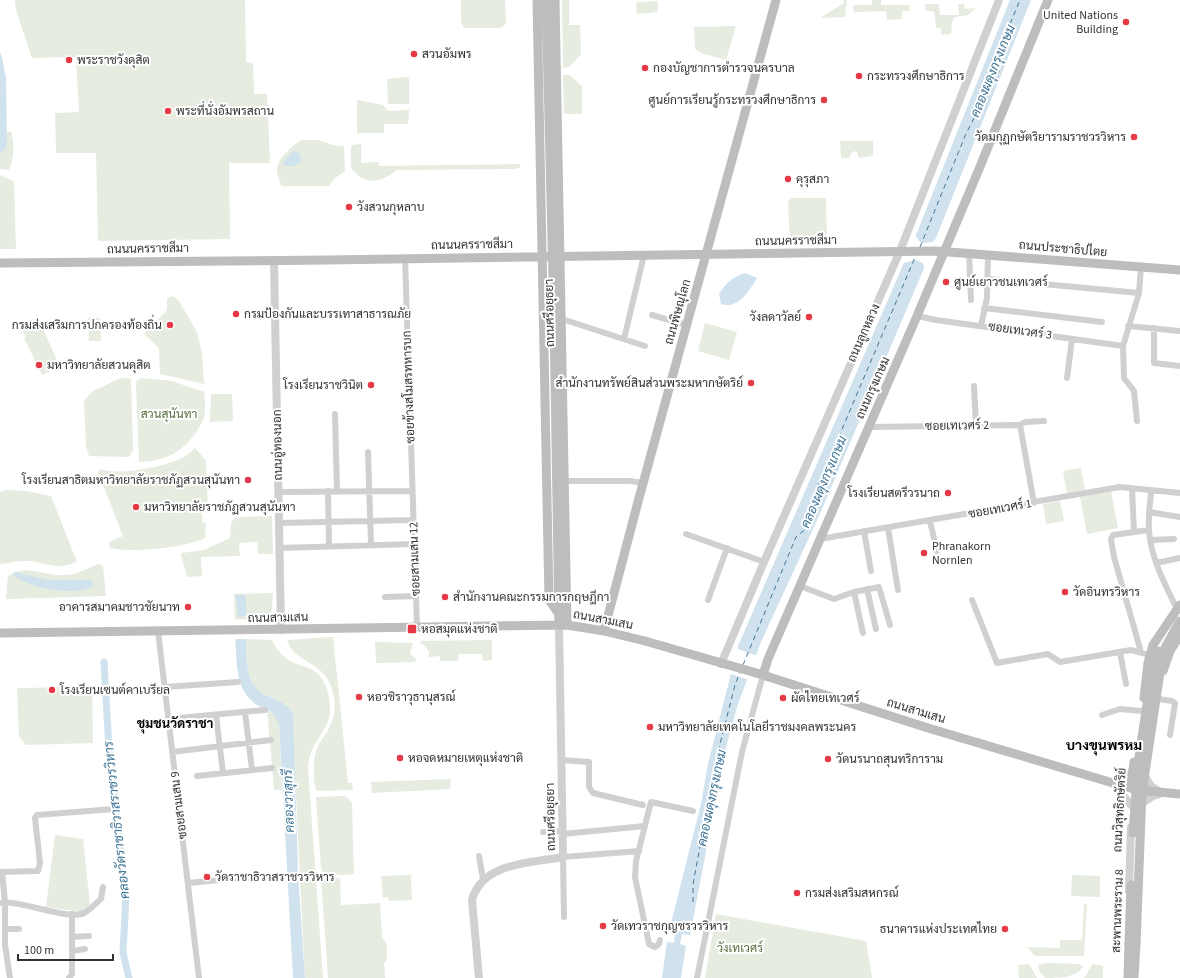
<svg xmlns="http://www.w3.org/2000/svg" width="1180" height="978" font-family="'Source Sans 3',Sarabun,sans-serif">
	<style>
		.green { fill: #e6ecdf }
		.water { fill: #cfe2ee }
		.pier { fill: #fff }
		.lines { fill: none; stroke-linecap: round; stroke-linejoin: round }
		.canal { stroke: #cfe2ee; stroke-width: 7 }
		.ferry { stroke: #3f7597; stroke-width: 1; stroke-dasharray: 5 4; stroke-linecap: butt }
		.minor { stroke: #d0d0d0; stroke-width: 6 }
		.tertiary { stroke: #d0d0d0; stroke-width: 8 }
		.secondary { stroke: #bdbdbd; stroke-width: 9 }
		.secondary-bridge { stroke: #bdbdbd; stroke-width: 9 }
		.poi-dot { fill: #e63946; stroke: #fff; stroke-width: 1.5 }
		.labels { text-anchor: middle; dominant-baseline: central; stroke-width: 4; stroke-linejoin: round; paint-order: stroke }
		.poi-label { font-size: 12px; fill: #333; stroke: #fff; text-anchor: start }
		.street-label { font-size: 12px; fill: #333; stroke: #fff }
		.park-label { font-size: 12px; fill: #56703f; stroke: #fff }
		.water-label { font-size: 13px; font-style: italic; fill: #3f7597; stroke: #fff }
		.neighbourhood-label { font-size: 13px; font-weight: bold; fill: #000; stroke: #fff }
		.quarter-label { font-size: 14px; font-weight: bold; fill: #000; stroke: #fff }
	</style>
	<rect width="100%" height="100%" fill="#fff"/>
	<path class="green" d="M15,0h230l1,62 7,1 1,31h13l3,69h-41l1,76 -132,2 -2,-88h-40l-1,-40 24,-1 -3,-55 -44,1 -16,-48z
		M461,0h44l1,24 -6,4h-36l-3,-6z
		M562,0h7v25h11l1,29 -12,13 -6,1z
		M843,0h4l-2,17 -25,1 24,-15z
		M872,0h9v5h28v6h-7v8l-15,1 -1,-9 -32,1 -1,-7h19z
		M658,1v10l-7,2 -14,1 -1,-11 2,-1z
		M925,4h14l1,11h19l-1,-11h6l1,5 11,-1 -8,7 -13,2 -3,5 -1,12 -10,1v-7h-5l-2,-17h-8z
		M736,26l-10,34 -25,-7 -6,-4 -1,-22z
		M563,75h7l12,11v28h-18z
		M407,77l2,1v26h-21l-1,-25z
		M357,100l26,5 5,6 21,-1 -1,14h-24v9h-27z
		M6,131l5,1c4,11 3,27 -2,38l-9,-1v-16l7,-10z
		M302,140h16l14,5 12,1 1,25 -11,8 -5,7h-48c-1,-6 -4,-11 -4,-16 0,-12 16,-25 25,-30z
		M840,141h33v15l-14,2 -2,-6 -2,-1 -4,2 -2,5h-8z
		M361,144v19l18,-1v4l141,-2v3l-5,2 -118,1c-16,13 -32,16 -46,-2v-21l1,-2z
		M0,175l14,6 2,68h-16z
		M792,198h34l1,43 -37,-1 -2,-39z
		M173,296l6,5 18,31 5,21 2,31 -44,-10 -1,-26 -15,-14 23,-24v-12z
		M88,318h12l1,23h-12z
		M36,323l4,7 3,-1 17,38 -18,8 -18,-37 2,-1 -4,-7z
		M705,323l32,9 -8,28 -31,-9z
		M121,378l10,1 2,71 -4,7 -40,-1 -3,-10 -2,-45 9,-10z
		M143,378l29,3 32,11c1,9 2,17 0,25 -1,5 -5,10 -7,14 -15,22 -32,30 -58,31l-3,-78 1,-4z
		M211,394h21l1,27 -23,1z
		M195,448l11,13 2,47 -6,1v13l4,1 -1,15c-19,10 -74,15 -95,10l-1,-6 14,-6 -25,-64 3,-3c15,7 64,-2 79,-10 6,-2 10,-7 15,-11z
		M1081,468l4,22 -18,3 -4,-22z
		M5,490l21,1 25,5 26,66c-24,9 -26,1 -49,-1 -10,-1 -19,3 -28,3v-72z
		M1111,491l7,37 -31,6 -7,-37z
		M1060,501l4,20 -18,3 -3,-20z
		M272,516l1,38h-15l-1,-12 -18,1 1,13 -39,1 1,19 -15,1 -6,-22 1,-2 22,-3 26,-12 1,-16 5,-4 5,-1z
		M98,564l5,2 3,30 -100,3 2,-23c17,-13 39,1 58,-1 10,0 22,-7 32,-11z
		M273,593l-1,17 -4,7 -33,3 -1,-26z
		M333,637l15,146h4l1,7 -36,1 -2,-3c-1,-14 -3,-29 3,-42 2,-5 6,-9 8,-13 11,-15 11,-33 4,-49 -9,-23 -37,-22 -43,-44z
		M246,639l26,1c3,7 8,14 15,19 6,5 15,6 22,9 16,7 22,27 21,44 -1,20 -21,30 -22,56l15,210h-18l-12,-243 -8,-31 -27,-13 -4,-5 -7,-15z
		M492,640v20l-9,1 -1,-7h-23l-1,7h-18v-5l-11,1v-5l-5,-7 -4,-2 1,-2z
		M375,642l38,1 -3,9 2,4 4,3 -1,3 -39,1z
		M92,687l1,56 -67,2 -7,-9 -2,-48z
		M267,709l8,5 4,10 3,66h-8z
		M451,779l-1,10 -78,4 -1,-11z
		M344,796l4,2 4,5 2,71 -14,1 -17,-3 -2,-3 -5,-72z
		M55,835l28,4 7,66 -7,7 -37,-5z
		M411,875l1,25 -23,1 -1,-4 -5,1 -2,-22z
		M1072,875l28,1v21l-29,-1z
		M321,878h19l1,27 39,-2 2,35 4,4 1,10 -1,10 -2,1 1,15h-57z
		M1084,904h3l-3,52h-49l-8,-9 33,1v-8h22z
		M716,914l150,27 6,37h-167z
		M1047,963l32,1 4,2c-6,12 -24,12 -38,12l-6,-7 -1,-6z
		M1029,964l8,14h-18l-1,-13z
		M1093,964l10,2v12h-19z"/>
	<path class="water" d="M1010,0h21l-109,273 -103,243 -58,126 -23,62 -12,43 -36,188 -8,-1 -2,10 6,2 -5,32h-19l5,-36 7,1 1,-11 -6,-1 32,-127 7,-40 30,-118 178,-411z
		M0,52c4,9 3,16 6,25l1,66 -1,5 -6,5z
		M293,151l7,3 1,9h-4l-2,3h-11l-1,-4z
		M745,273l12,5c-8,13 -19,32 -36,26l-2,-10c7,-11 13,-17 26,-21z
		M15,572l32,8h44l3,5c-14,13 -69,3 -81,-11z
		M236,595h8l2,2v19l-8,1z
		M235,639h11c1,22 -2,47 22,57 10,4 18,7 25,17l5,160 7,105h-12l-14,-254c-9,-20 -15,-11 -27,-23 -17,-15 -15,-42 -17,-62z"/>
	<path class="pier" d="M915,235l4,6 4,2 9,-1 6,-5 -13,33 -2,-7 -7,-3 -13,3z
		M735,648l23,8 -9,24 -21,-7z"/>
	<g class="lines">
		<path class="canal" d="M104,662l5,87 17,146 -3,58 6,25"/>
		<path class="ferry" d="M920,247l45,-111 30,-60 6,-6c-2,-24 10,-48 19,-70
			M743,665l53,-128 17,-14 -3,-12 2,-11 104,-245
			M693,902v-18l25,-132 17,-67 5,-13"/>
		<path class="minor" d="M969,253l2,47
			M405,258l12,369
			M988,279l151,14
			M984,308l118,14
			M652,315l35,10
			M917,316l19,4 187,26
			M545,318l17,1 83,27
			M981,326l6,-28 1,-44
			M1128,326l52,5
			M1154,328v35l26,3
			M624,339l20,-84
			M1067,378l5,-39
			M974,386l2,40
			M335,414l2,77
			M1137,421l-3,-30 -10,-13 -1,-32 16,-53 2,-26
			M1020,425l14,78
			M869,427l151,-2 5,-3 19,-1
			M368,452l3,93
			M564,481h66l13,2
			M1132,488l2,44
			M328,491l1,55
			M279,492l133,-1
			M1151,492c-1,12 -3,25 -2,37 1,28 16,55 28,80
			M1149,512l31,5
			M930,521l7,30
			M279,523l134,-3
			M888,528l10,62
			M864,531l7,40
			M686,534l78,28
			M820,539l300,-52 60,6
			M1151,540l23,-1
			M279,548l135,-4
			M1156,563l24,-5
			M800,586l34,13 20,-7 25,-5 11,38
			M867,589l9,40
			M854,592l9,41
			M385,597l31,-1
			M708,600l19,-52
			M972,600l25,63 51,-9 12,8 71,-12 19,5
			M158,631l41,347
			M1120,652l6,32
			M1141,652l-27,-95 -3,-18 2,-4 36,-5
			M165,687l73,-5
			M1158,699l14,2 3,2 -5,32
			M245,712l7,58
			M216,715l7,58
			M1102,715l18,-6 22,2
			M168,719l97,-9
			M172,752l99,-12
			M561,760l28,2v25l4,6 50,12
			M197,776l75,-8
			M543,832l20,-1
			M563,834l82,-8
			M479,856l4,23
			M0,872l38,-1 2,-8 -5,-45 2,-3 77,-6
			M2,872l3,30v43l5,33
			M188,883l72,-7
			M0,903c19,-4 68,18 84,10 6,-3 12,-10 17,-14l2,-12
			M564,917l-1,-60 76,-6
			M5,929h14
			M72,937l17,-1
			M660,940l-1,4 -4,3 -6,-3 -14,-67 1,-16 15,-59 42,9
			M72,951l13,-2
			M69,978l3,-4v-60
			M697,978l45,-226 21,-77"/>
		<path class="tertiary" d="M274,261l7,369
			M721,664l43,-102 136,-311 99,-251
			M1146,778l5,8 11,7
			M1144,802l9,-6 9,-3
			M1131,805l-18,-22 13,-4 7,-9
			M1129,891l2,-64
			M479,978l-7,-78c10,-38 60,-37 91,-43l-4,-232"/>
		<path class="secondary" d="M537,0l12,600 9,13
			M546,0l8,318 5,307
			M555,0l12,625
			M0,263l327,-3 609,-9 244,19
			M604,631l35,-133 137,-498
			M0,633l567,-8 37,6 41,10 118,34 165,53 185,55 24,7 43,4
			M1163,671l7,-20 10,-16
			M763,675l5,-16 149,-343 60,-142 71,-174
			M1144,698l4,-35 5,-18 27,-40
			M1131,788l3,-26
			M1128,978l1,-34
			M1134,978l2,-34"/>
		<path class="secondary-bridge" d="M1133,833l5,-69 15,-99 5,-14
			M1129,944l2,-59
			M1136,944l6,-152 20,-133 3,-11 15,-27"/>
	</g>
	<g class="poi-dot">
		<circle cx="1126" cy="22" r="4"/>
		<circle cx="414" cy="54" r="4"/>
		<circle cx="69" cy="60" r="4"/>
		<circle cx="645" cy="68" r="4"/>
		<circle cx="859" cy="76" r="4"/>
		<circle cx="824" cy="100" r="4"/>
		<circle cx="168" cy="111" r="4"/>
		<circle cx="1134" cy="137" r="4"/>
		<circle cx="788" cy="179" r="4"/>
		<circle cx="349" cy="207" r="4"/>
		<circle cx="946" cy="282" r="4"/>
		<circle cx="236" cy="314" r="4"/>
		<circle cx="809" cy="317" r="4"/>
		<circle cx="170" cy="325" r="4"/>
		<circle cx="39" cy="365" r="4"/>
		<circle cx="751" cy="383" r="4"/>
		<circle cx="371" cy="385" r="4"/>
		<circle cx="248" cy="480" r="4"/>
		<circle cx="948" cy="493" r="4"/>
		<circle cx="136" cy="507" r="4"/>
		<circle cx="924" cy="553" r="4"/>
		<circle cx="1065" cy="592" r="4"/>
		<circle cx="445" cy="597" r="4"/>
		<circle cx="188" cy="607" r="4"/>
		<rect x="407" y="624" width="10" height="10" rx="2"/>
		<circle cx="52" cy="690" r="4"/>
		<circle cx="359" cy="697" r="4"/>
		<circle cx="783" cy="698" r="4"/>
		<circle cx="650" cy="727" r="4"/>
		<circle cx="400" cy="758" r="4"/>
		<circle cx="828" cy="759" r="4"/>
		<circle cx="207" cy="877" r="4"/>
		<circle cx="797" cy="893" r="4"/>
		<circle cx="603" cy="926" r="4"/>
		<circle cx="1005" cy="929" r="4"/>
	</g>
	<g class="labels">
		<g class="poi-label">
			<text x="1118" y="15" text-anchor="end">United Nations<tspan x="1118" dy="14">Building</tspan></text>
			<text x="422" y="54">สวนอัมพร</text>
			<text x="77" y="60">พระราชวังดุสิต</text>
			<text x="653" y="68">กองบัญชาการตำรวจนครบาล</text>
			<text x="867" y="76">กระทรวงศึกษาธิการ</text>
			<text x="816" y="100" text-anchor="end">ศูนย์การเรียนรู้กระทรวงศึกษาธิการ</text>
			<text x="176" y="111">พระที่นั่งอัมพรสถาน</text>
			<text x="1126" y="137" text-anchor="end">วัดมกุฏกษัตริยารามราชวรวิหาร</text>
			<text x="796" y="179">คุรุสภา</text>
			<text x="357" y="207">วังสวนกุหลาบ</text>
			<text x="954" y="282">ศูนย์เยาวชนเทเวศร์</text>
			<text x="244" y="314">กรมป้องกันและบรรเทาสาธารณภัย</text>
			<text x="801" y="317" text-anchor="end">วังลดาวัลย์</text>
			<text x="162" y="325" text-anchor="end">กรมส่งเสริมการปกครองท้องถิ่น</text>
			<text x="47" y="365">มหาวิทยาลัยสวนดุสิต</text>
			<text x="743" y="383" text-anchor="end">สำนักงานทรัพย์สินส่วนพระมหากษัตริย์</text>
			<text x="363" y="385" text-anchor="end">โรงเรียนราชวินิต</text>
			<text x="240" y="480" text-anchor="end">โรงเรียนสาธิตมหาวิทยาลัยราชภัฏสวนสุนันทา</text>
			<text x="940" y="493" text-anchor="end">โรงเรียนสตรีวรนาถ</text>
			<text x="144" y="507">มหาวิทยาลัยราชภัฏสวนสุนันทา</text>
			<text x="932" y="546">Phranakorn<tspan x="932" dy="14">Nornlen</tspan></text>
			<text x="1073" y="592">วัดอินทรวิหาร</text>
			<text x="453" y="597">สำนักงานคณะกรรมการกฤษฎีกา</text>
			<text x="180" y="607" text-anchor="end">อาคารสมาคมชาวชัยนาท</text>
			<text x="421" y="629">หอสมุดแห่งชาติ</text>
			<text x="60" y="690">โรงเรียนเซนต์คาเบรียล</text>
			<text x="367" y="697">หอวชิราวุธานุสรณ์</text>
			<text x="791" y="698">ผัดไทยเทเวศร์</text>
			<text x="658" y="727">มหาวิทยาลัยเทคโนโลยีราชมงคลพระนคร</text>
			<text x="408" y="758">หอจดหมายเหตุแห่งชาติ</text>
			<text x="836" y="759">วัดนรนาถสุนทริการาม</text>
			<text x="215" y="877">วัดราชาธิวาสราชวรวิหาร</text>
			<text x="805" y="893">กรมส่งเสริมสหกรณ์</text>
			<text x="611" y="926">วัดเทวราชกุญชรวรวิหาร</text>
			<text x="997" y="929" text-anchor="end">ธนาคารแห่งประเทศไทย</text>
		</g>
		<g class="street-label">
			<text transform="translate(796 241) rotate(-1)">ถนนนครราชสีมา</text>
			<text transform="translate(472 245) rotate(-1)">ถนนนครราชสีมา</text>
			<text transform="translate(148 249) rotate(-1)">ถนนนครราชสีมา</text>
			<text transform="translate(1063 249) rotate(5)">ถนนประชาธิปไตย</text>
			<text transform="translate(678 312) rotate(-74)">ถนนพิษณุโลก</text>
			<text transform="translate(550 313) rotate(-91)">ถนนศรีอยุธยา</text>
			<text transform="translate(1020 331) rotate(8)">ซอยเทเวศร์ 3</text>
			<text transform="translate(864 333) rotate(-66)">ถนนลูกหลวง</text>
			<text transform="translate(409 387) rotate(-92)">ซอยข้างสโมสรทหารบก</text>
			<text transform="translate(873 388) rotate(-66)">ถนนกรุงเกษม</text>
			<text transform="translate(957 426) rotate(-1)">ซอยเทเวศร์ 2</text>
			<text transform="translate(278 445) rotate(-91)">ถนนอู่ทองนอก</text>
			<text transform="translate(1000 509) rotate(-10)">ซอยเทเวศร์ 1</text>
			<text transform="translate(415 559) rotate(-92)">ซอยสามเสน 12</text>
			<text transform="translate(278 618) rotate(-1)">ถนนสามเสน</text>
			<text transform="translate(603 620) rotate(11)">ถนนสามเสน</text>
			<text transform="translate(916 711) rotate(17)">ถนนสามเสน</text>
			<text transform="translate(179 805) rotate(-97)">ซอยสามเสน 9</text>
			<text transform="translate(1120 810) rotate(-87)">ถนนวิสุทธิกษัตริย์</text>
			<text transform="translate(551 817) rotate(-91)">ถนนศรีอยุธยา</text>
			<text transform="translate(1118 911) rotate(-88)">สะพานพระราม 8</text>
		</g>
		<g class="park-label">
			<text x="169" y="414">สวนสุนันทา</text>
			<text x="740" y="948">วังเทเวศร์</text>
		</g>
		<g class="water-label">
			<text transform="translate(993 71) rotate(-68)">คลองผดุงกรุงเกษม</text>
			<text transform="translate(824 482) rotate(-67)">คลองผดุงกรุงเกษม</text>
			<text transform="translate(712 798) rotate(-78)">คลองผดุงกรุงเกษม</text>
			<text transform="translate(289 801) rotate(-92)">คลองวาสุกรี</text>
			<text transform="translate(117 820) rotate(-96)">คลองวัดราชาธิวาสราชวรวิหาร</text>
		</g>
		<g class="neighbourhood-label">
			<text x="175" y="724">ชุมชนวัดราชา</text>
		</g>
		<g class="quarter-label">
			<text x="1104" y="746">บางขุนพรหม</text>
		</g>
	</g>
	<path d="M18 954v6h95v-6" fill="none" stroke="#333333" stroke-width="2"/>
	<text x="24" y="954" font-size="12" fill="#333333" stroke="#ffffff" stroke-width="3" paint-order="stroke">100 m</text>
</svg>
